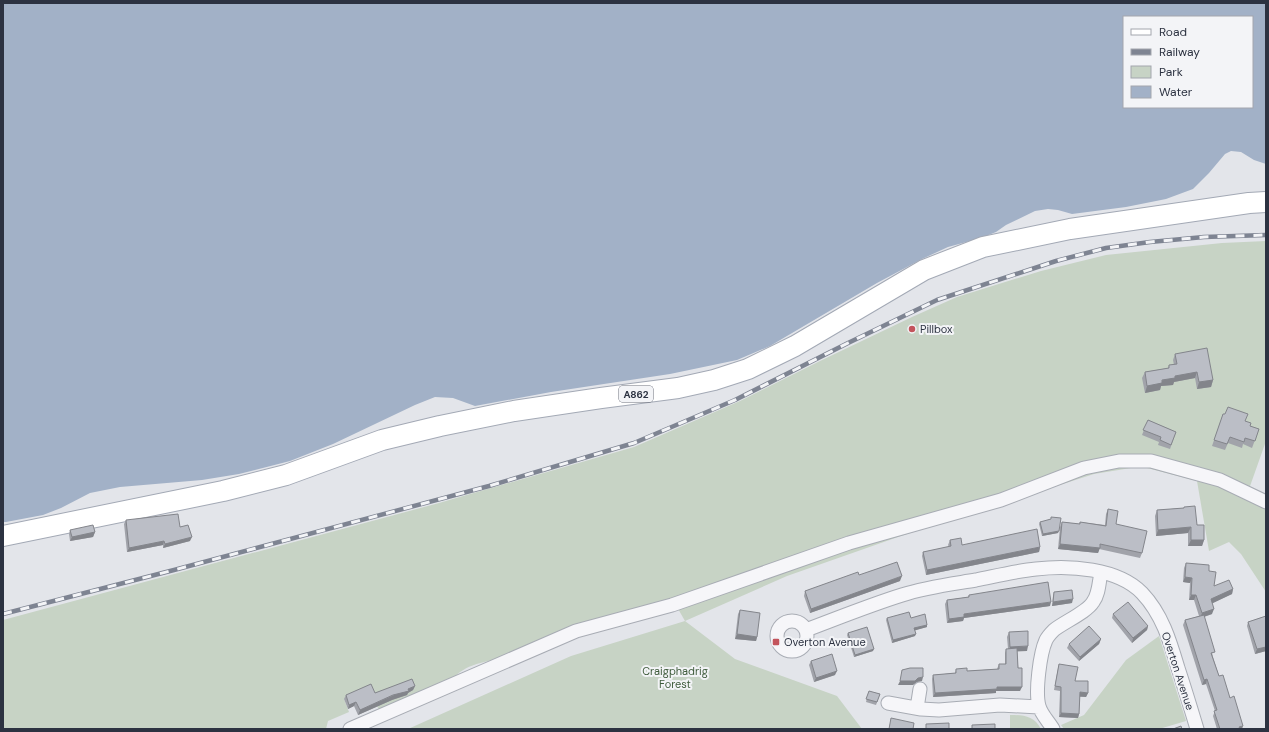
<svg xmlns="http://www.w3.org/2000/svg" width="1269" height="732" font-family="'DM Sans',sans-serif">
	<style>
		.green { fill: #c7d3c5 }
		.water { fill: #a2b1c7; fill-rule: evenodd }
		.lines { fill: none; stroke-linecap: round; stroke-linejoin: round }
		.street-casing { stroke: #a8acb4; stroke-width: 15 }
		.primary-casing { stroke: #a3a9b5; stroke-width: 22 }
		.street { stroke: #f6f6f9; stroke-width: 13 }
		.primary { stroke: #fff; stroke-width: 20 }
		.rail-casing { stroke: #7e8492; stroke-width: 4.5 }
		.rail { stroke: #f3f4f7; stroke-width: 3; stroke-dasharray: 9; stroke-linecap: butt }
		.wall { fill: #a1a3aa }
		.shaded-wall { fill: #83858b }
		.building { fill: #bbbec6; stroke: #83858b }
		.poi-dot { fill: #c3545c; stroke: #f3f4f7; stroke-width: 1.5 }
		.labels { text-anchor: middle; dominant-baseline: central; stroke-width: 4; stroke-linejoin: round; paint-order: stroke }
		.shield { fill: #f3f4f7; stroke: #686c78; stroke-width: 1 }
		.shield-label { font-size: 10px; font-weight: bold; fill: #2c3241 }
		.poi-label { font-size: 11px; fill: #2c3241; stroke: #f3f4f7; text-anchor: start }
		.park-label { font-size: 11px; fill: #3e5b3b; stroke: #f3f4f7 }
		.street-label { font-size: 11px; fill: #2c3241; stroke: #f3f4f7 }
	</style>
	<rect width="100%" height="100%" fill="#e3e5ea"/>
	<path class="green" d="M1266,241v200l-17,48 17,8v95l-25,-38 -12,-12 -20,9 -12,-70 -50,-13 -10,-1 -43,7 -196,63 -111,39 -102,45 50,38 102,37 25,33h-454l163,-73 114,-35 -12,-21c-36,9 -72,16 -107,28 -22,8 -42,22 -65,29 -19,7 -30,5 -47,20l-74,35 -11,-24 -25,11 5,13 -21,9 -2,8h-323v-109l436,-117 195,-56 106,-46 80,-40 92,-44 45,-20 84,-26 65,-16 116,-12z
		M1159,636l27,85 -27,8h-95l-3,-4 23,-10 42,-55z
		M1010,715c14,0 24,1 31,14h-31z"/>
	<path class="water" d="M3,3h1263v161l-12,-4 -13,-8 -10,-1 -6,3 -16,19 -16,16 -27,10 -40,8 -54,7 -14,-4 -10,-1 -13,2 -29,14 -10,7 -15,6 -33,9 -26,12 -45,24 -107,63 -33,14 -67,14 -119,18 -76,14 -22,-8 -18,-1 -20,8 -82,39 -43,17 -51,13 -37,6 -82,7 -30,6 -29,15 -18,7 -37,7h-3zM1124,17h128v90h-128z"/>
	<g class="lines">
		<g class="street-casing">
			<path id="street" d="M777 636a15 15 0 1 1 30 0a15 15 0 1 1-30 0Z
				M806,630c32,-12 64,-25 96,-35 24,-8 50,-11 74,-15 20,-4 40,-9 60,-11 33,-4 82,-1 106,24 20,21 28,48 36,75 7,21 13,41 19,61
				M888,703l33,6 18,1 61,-5 39,2
				M917,708l3,-19
				M350,729l226,-98 96,-26 177,-62 152,-43 83,-32 35,-7h32l69,19 46,22
				M1053,729c-4,-7 -12,-15 -14,-23 -4,-14 1,-53 7,-66 2,-4 5,-7 8,-10 10,-8 33,-18 39,-28 6,-8 6,-20 8,-30"/>
		</g>
		<g class="primary-casing">
			<path id="primary" d="M3,536l220,-45 63,-16 96,-35 58,-14 74,-15 87,-13 77,-10 36,-8 34,-11 47,-23 129,-76 59,-23 87,-18 179,-26 17,-1"/>
		</g>
		<use href="#street" class="street"/>
		<use href="#primary" class="primary"/>
		<g class="rail-casing">
			<path id="rail" d="M3,614l171,-44 315,-84 145,-43 101,-43 113,-57 89,-43 119,-39 50,-13 44,-6 54,-5 62,-2"/>
		</g>
		<use href="#rail" class="rail"/>
	</g>
	<path class="wall" d="M1175,354l38,26 -2,7 -14,2 -2,-11 -21,4 -1,3 -12,1 -1,4 -15,3 -3,-15 3,-6 23,-4 1,-3h5l-1,-5z
		M1223,414l22,7 5,5 9,3 -7,19 -9,-4 -1,4 -14,-5 -3,7 -13,-4z
		M1148,420l28,12 -6,17 -12,-4 1,-3 -17,-7z
		M1266,457v8l-1,-1v-4z
		M1184,507l13,18 7,15 -2,6h-14v-13l-32,3 -1,-20 2,-6 27,-2z
		M1108,509l8,15 26,29 -2,5 -41,-9 -1,4 -40,-4 2,-22 2,-5 17,2 1,-2 25,3 1,-11z
		M1051,517l7,16 -16,3 -3,-12 1,-2 11,-2z
		M126,520l54,7 10,14 -27,7v-3l-36,7 -3,-28z
		M70,530l25,2 -2,5 -23,4 -1,-7z
		M950,540l12,5 78,2 -1,5 -113,23 -4,-19 1,-4 26,-5 -1,-2z
		M1186,563l23,8 5,15 19,3 -1,5 -20,9v11l-8,3 9,40 6,19 11,22 12,31h-25l-4,-13 2,-5 -9,-27 -4,1 -19,-60 2,-5 14,-4 -5,-16h-5l1,-17 -7,-1 1,-14z
		M859,575l41,6 -90,32 -6,-17 1,-5z
		M1054,592l18,11 -20,3 1,-10z
		M969,595l81,11 -86,12 -1,3 -16,2 -2,-19 2,-4 21,-3z
		M740,610l17,27 -1,4 -21,-2 3,-25z
		M1113,614l35,12 -1,4 -15,13 -20,-25z
		M1266,616v35l-11,3 -8,-28 1,-4z
		M887,618h24l16,7v2l-12,3v6l-23,7 -6,-23z
		M1009,632l18,19h-10l3,40h-24v2l-63,4 -1,-18 1,-4 22,-2 1,-4 11,2 30,-2 2,-5h6v-11l1,-4h2l-1,-12z
		M848,633l25,18 -19,6 -7,-22z
		M1101,639l-2,5 -20,17 -12,-13 2,-4z
		M811,661l24,14 -21,7 -5,-17z
		M1059,664l16,17 13,12 -2,4h-6l-1,17 -1,4 -19,-1 1,-26 -6,-1 4,-22z
		M415,686l-2,4 -5,3 -1,2 -15,5 -34,15 -4,-9 -6,3 -4,-10 2,-4 29,-2z
		M869,691l11,3 -4,11 -10,-3z"/>
	<path class="shaded-wall" d="M1197,372l-2,6 -21,4 -1,3 -12,1 -1,4 -15,3 2,-7 28,-10z
		M1213,380l-2,7 -14,2 2,-7z
		M1191,527l-3,6 -32,3 2,-6z
		M1059,531l-1,2 -16,3 1,-2z
		M95,532l-2,5 -23,4 2,-4z
		M192,537l-2,4 -27,7 2,-4z
		M1191,540h13l-2,6h-14z
		M164,541l-1,4 -36,7 2,-4z
		M1060,544l40,4 -2,5 -40,-4z
		M1040,547l-1,5 -113,23 1,-5z
		M902,576l-2,5 -90,32 1,-4z
		M1185,577l7,1 -2,5 -7,-1z
		M1233,589l-1,5 -23,11 2,-6z
		M1191,595h5l-2,5h-5z
		M1073,599l-1,4 -20,3 1,-4z
		M1051,602l-1,4 -86,12 -1,3 -16,2 2,-4 15,-5z
		M1214,609l-2,5 -12,4 2,-5z
		M927,625v2l-14,4 1,-3z
		M1148,626l-1,4 -15,13 1,-5z
		M737,634l20,3 -1,4 -21,-2z
		M916,634l-1,2 -23,7 1,-3z
		M1101,639l-2,5 -20,17 1,-4z
		M1028,646l-1,5 -19,1 2,-5z
		M1266,647v4l-11,3 2,-5z
		M874,649l-1,2 -19,6 1,-2z
		M837,671l-2,4 -21,7 2,-4z
		M923,677l-1,4 -5,1 -4,3h-15l2,-4z
		M1207,679l-1,5 -4,1 2,-5z
		M415,686l-2,4 -5,3 -1,2 -15,5 -34,15 2,-5z
		M997,687h25l-2,4h-24v2l-63,4 2,-4z
		M1080,692l8,1 -2,4 -8,-1z
		M356,702l-2,4 -6,3 1,-4z
		M1061,713l18,1 -1,4 -19,-1z
		M1243,726l-1,3h-4l1,-2z"/>
	<path class="building" d="M1207,348l6,32 -14,2 -2,-10 -22,4v2l-13,2v3l-15,3 -2,-14 24,-4v-3l8,-1 -2,-10z
		M1228,407l20,7 -3,7 6,2 -1,3 9,3 -4,12 -10,-3 -1,4 -14,-5 -3,7 -13,-4 9,-26h2z
		M1148,420l28,12 -5,13 -11,-5 1,-3 -18,-7z
		M1195,506l2,19h7v15h-13v-13l-33,3 -1,-20 27,-2v-1z
		M1108,509l10,2 -2,13 31,7 -5,22 -42,-9v4l-40,-4 2,-22 18,2v-2l26,4z
		M178,514l2,13 8,-2 4,12 -27,7 -1,-3 -35,7 -3,-28z
		M1051,517l10,1 -2,13 -16,3 -3,-12 11,-3z
		M93,525l2,7 -23,5 -2,-7z
		M1037,529l3,18 -113,23 -4,-18 28,-6 -1,-6 11,-2 1,7z
		M897,562l5,14 -91,33 -6,-18 53,-19 1,3z
		M1186,563l23,2v6l7,1 -2,14 15,-6 4,9 -22,10 3,10 -12,4 -6,-18h-5l1,-17 -7,-1z
		M1048,582l3,20 -87,12v3l-15,2 -2,-19 22,-3v-2z
		M1072,590l1,9 -20,3 1,-10z
		M1128,602l20,24 -15,12 -20,-24z
		M740,610l20,3 -3,24 -20,-3z
		M909,612l2,6 14,-4 2,11 -13,3 2,6 -23,6 -6,-22z
		M1204,615l11,37 -4,1 8,23 4,-1 7,23 4,-2 9,30 -4,1 1,2h-20l-6,-18 3,-1 -10,-31 -3,1 -19,-60z
		M1266,616v31l-9,2 -9,-27z
		M1089,626l12,13 -21,18 -11,-13z
		M867,627l7,22 -19,6 -7,-22z
		M1028,631v15l-18,1 -1,-15z
		M1017,648l1,20h4v19h-25v2l-62,4 -2,-18 23,-2v-4l11,-1v3l32,-2v-5h7v-15z
		M832,654l5,17 -21,7 -5,-17z
		M1059,664l19,3 -3,14h13v12l-8,-1 -1,22 -18,-1v-26l-6,-1z
		M910,668h13v9l-5,1 -3,3h-15l2,-11z
		M412,679l3,7 -7,3 1,2 -16,4 -33,15 -4,-8 -7,3 -3,-10 25,-11 4,9z
		M869,691l11,3 -3,8 -11,-3z
		M891,718l23,5 -1,6h-24z
		M949,723v6h-23v-5z
		M995,724v5h-23v-4z
		M1181,726l1,3h-9z"/>
	<g class="poi-dot">
		<circle cx="912" cy="329" r="4"/>
		<rect x="772" y="638" width="8" height="8" rx="2"/>
	</g>
	<g class="labels">
		<rect class="shield" x="619" y="386" width="34" height="16" rx="3"/>
		<g class="shield-label">
			<text x="636" y="394">A862</text>
		</g>
		<g class="poi-label">
			<text x="920" y="329">Pillbox</text>
			<text x="784" y="642">Overton Avenue</text>
		</g>
		<g class="park-label">
			<text x="675" y="671">Craigphadrig<tspan x="675" dy="13">Forest</tspan></text>
		</g>
		<g class="street-label">
			<text transform="translate(1178 671) rotate(72)">Overton Avenue</text>
		</g>
	</g>
	<rect width="1269" height="732" fill="none" stroke="#2c3241" stroke-width="8"/>
	<rect x="1123" y="16" width="130" height="92" fill="#f3f4f7" stroke="#a3a6ae"/>
	<rect x="1131" y="29" width="20" height="6" fill="#ffffff" stroke="#a3a6ae"/>
	<text x="1159" y="36" font-size="12" fill="#2c3241">Road</text>
	<rect x="1131" y="49" width="20" height="6" fill="#7e8492" stroke="#a3a6ae"/>
	<text x="1159" y="56" font-size="12" fill="#2c3241">Railway</text>
	<rect x="1131" y="66" width="20" height="12" fill="#c7d3c5" stroke="#a3a6ae"/>
	<text x="1159" y="76" font-size="12" fill="#2c3241">Park</text>
	<rect x="1131" y="86" width="20" height="12" fill="#a2b1c7" stroke="#a3a6ae"/>
	<text x="1159" y="96" font-size="12" fill="#2c3241">Water</text>
</svg>
